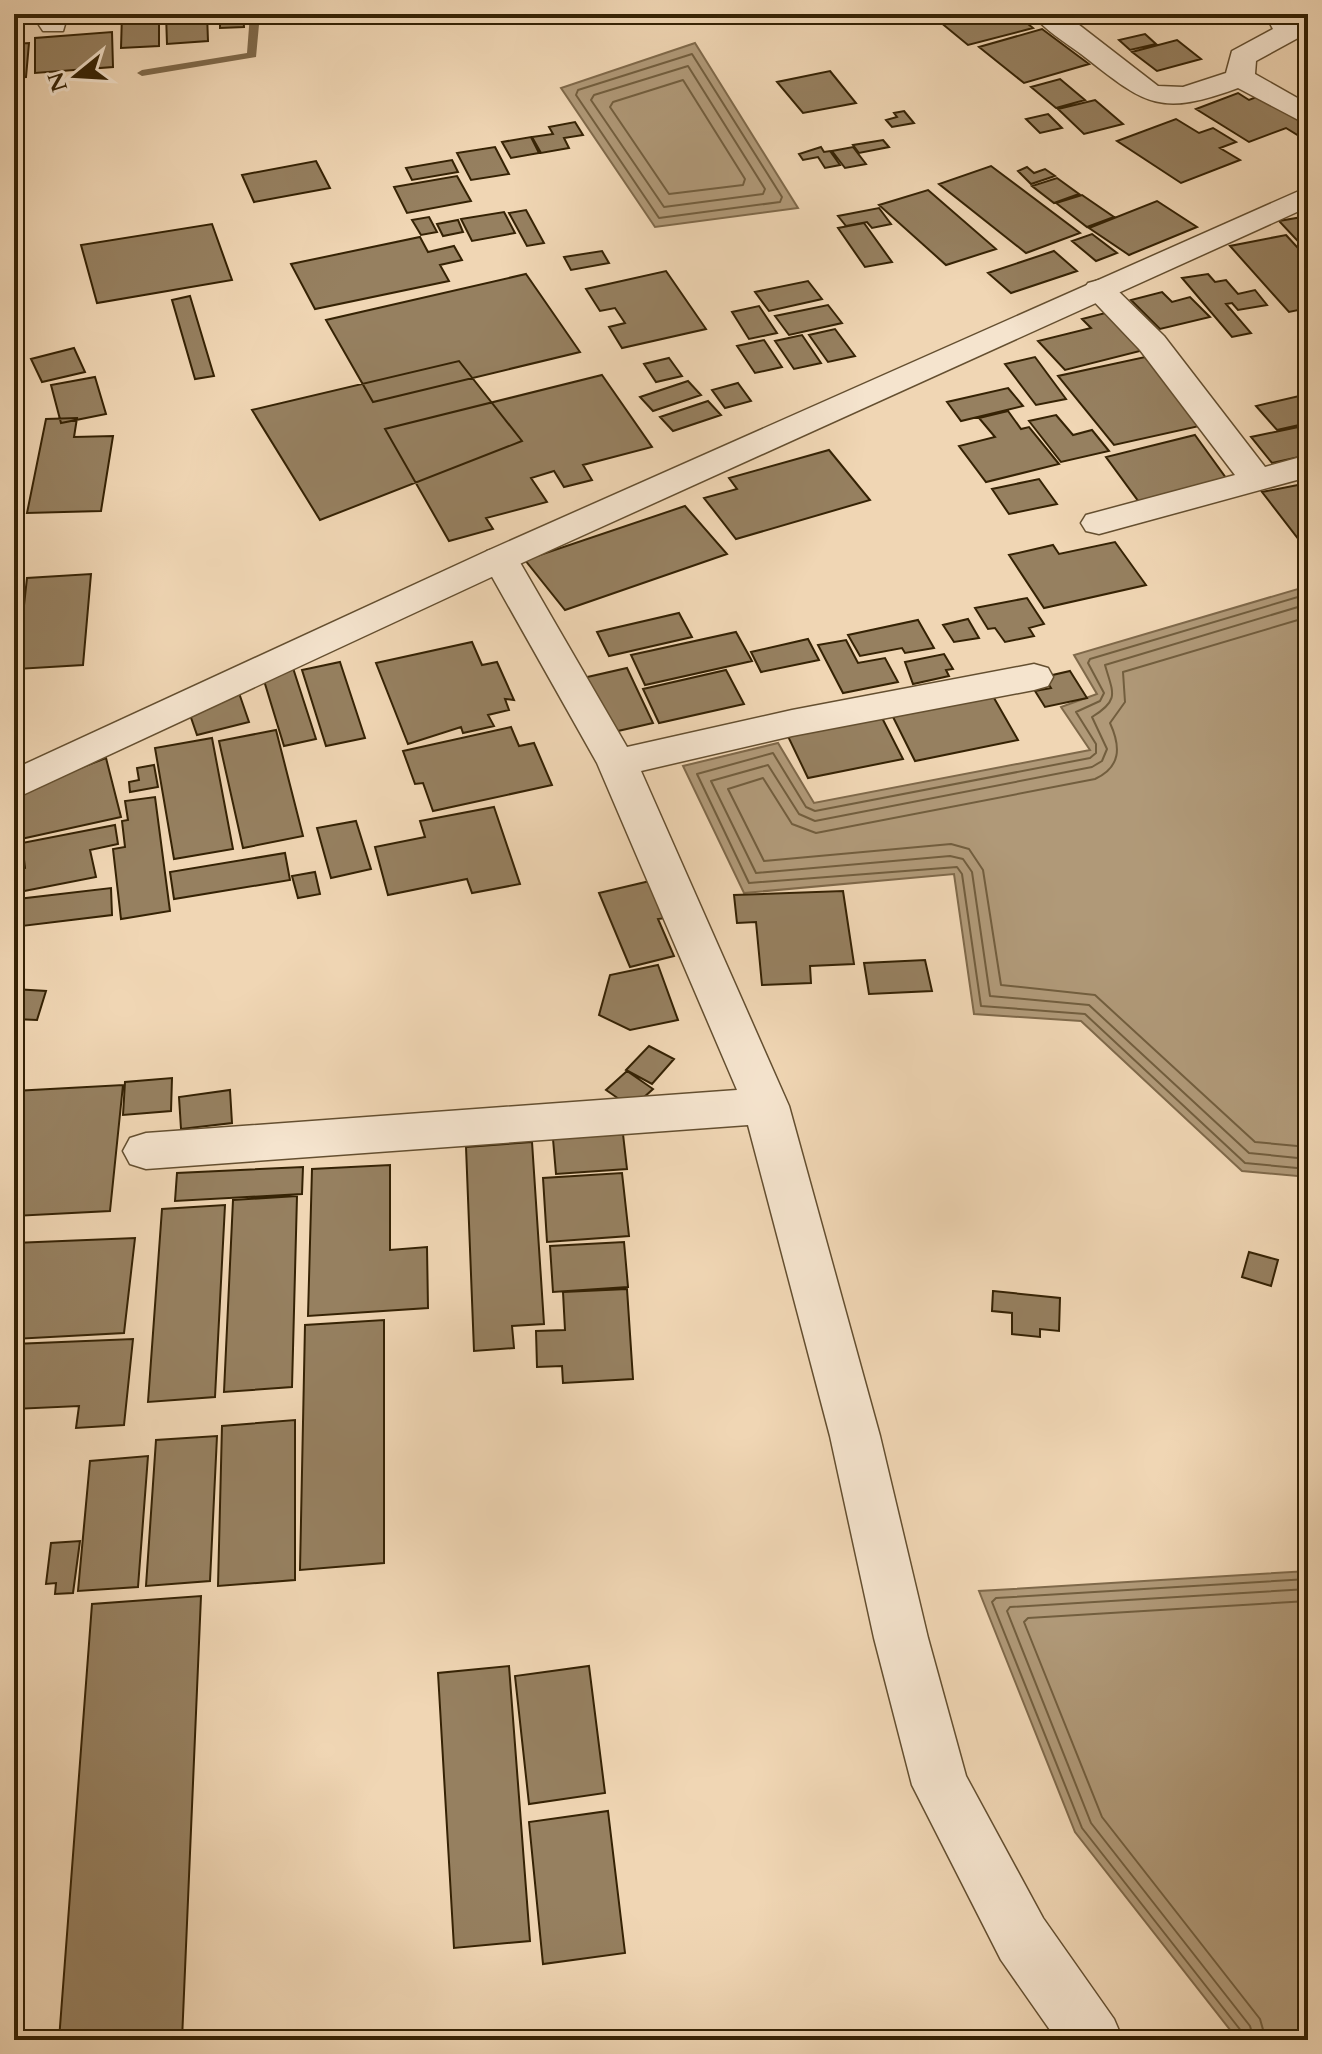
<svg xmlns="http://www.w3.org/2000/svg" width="1322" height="2054" font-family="Cardo,serif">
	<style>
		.water { fill: #b09978; stroke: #7f694a; stroke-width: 2 }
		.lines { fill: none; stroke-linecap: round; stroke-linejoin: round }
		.shore { stroke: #725e3e; stroke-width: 2 }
		.stream { fill: #7f694a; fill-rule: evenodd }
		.building { fill: #968060; stroke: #352204; stroke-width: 2 }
		.minor-casing { stroke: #644f30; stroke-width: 3 }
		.tertiary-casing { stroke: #644f30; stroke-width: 3 }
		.minor { fill: #f5e4ce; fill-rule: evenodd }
		.tertiary { fill: #f5e4ce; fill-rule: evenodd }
	</style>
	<rect width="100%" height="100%" fill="#f0d6b4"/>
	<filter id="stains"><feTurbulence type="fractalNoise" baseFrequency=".0025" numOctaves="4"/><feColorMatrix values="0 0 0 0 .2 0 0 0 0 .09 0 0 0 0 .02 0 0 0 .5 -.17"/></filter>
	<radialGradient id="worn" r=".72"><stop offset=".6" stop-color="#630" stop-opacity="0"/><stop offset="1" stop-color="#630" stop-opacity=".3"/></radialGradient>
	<path class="water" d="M695,43l103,165 -143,19 -94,-139z
		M1308,586v591l-66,-6 -161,-150 -107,-7 -20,-140 -210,19 -61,-127 95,-23 36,60 276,-53 -29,-43 36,-13 -23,-39z
		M1308,1571v469h-70l-163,-208 -96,-241z"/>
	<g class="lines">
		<path class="shore" d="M692,54l90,143 -2,5 -121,16 -83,-123 2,-5z
			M688,66l77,123 -2,5 -99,13 -73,-107 3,-5z
			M683,80l62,99 -2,6 -74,9 -59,-87 3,-5z
			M1308,594l-218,65 -2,4 16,30 -4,8 -24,11 20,32v9l-6,5 -275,53 -9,-4 -33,-54 -76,21 52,109 208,-16 5,7 19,132 104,8 160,149 63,6
			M1308,604l-203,61c8,28 15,35 -13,52l15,32 -5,12 -10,6 -277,54 -16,-7 -31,-49 -57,16 45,92 194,-17 13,3 9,13 18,124 99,9 160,148 59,6
			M1308,617l-185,55 2,30 -15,21c11,24 11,44 -15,56l-279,54 -24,-9 -29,-46 -35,11 36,72 187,-17 18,5 14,21 18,115 94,10 160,147 53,5
			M1244,2040l-2,-8 -160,-204 -90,-226 4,-4 312,-19
			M1254,2040l-4,-14 -159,-203 -84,-212 3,-4 298,-18
			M1266,2040l-6,-21 -158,-202 -78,-195 4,-4 280,-17"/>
		<path class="stream" d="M250,14h10l-4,43 -114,19 -5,-3 5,-3 105,-17z"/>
	</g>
	<path class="building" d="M122,14h37v32l-38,2z
		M166,14h41l1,27 -41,3z
		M243,14l1,13 -24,1v-12z
		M945,14h63l10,2 15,12 -65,17 -34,-28z
		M1042,29l47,35 -65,19 -45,-36z
		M112,32l1,35 -78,6v-35z
		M1145,34l11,10 -26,6 -11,-10z
		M1177,40l24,19 -44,12 -25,-19z
		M29,43l-3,34 -12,1v-34z
		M830,71l26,32 -53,10 -26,-31z
		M1060,79l25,21 -29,8 -25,-21z
		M1238,93l11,7 10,-4 49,30v11l-4,2 -18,-11 -37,14 -53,-33z
		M1095,100l28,24 -39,10 -26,-25z
		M904,111l10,12 -22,4 -6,-7 11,-3 -3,-4z
		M1048,114l14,14 -22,5 -14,-14z
		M1176,119l23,14 14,-5 23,14 -16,6 20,12 -59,23 -64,-42z
		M575,122l8,13 -19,3 5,10 -28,5 -9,-16 21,-3 -4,-7z
		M531,137l8,16 -28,5 -9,-16z
		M883,140l6,7 -30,6 -6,-8z
		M495,147l14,27 -38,6 -14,-27z
		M821,147l3,5 6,-1 10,14 -15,3 -7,-11 -15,3 -4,-6z
		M853,147l13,17 -21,4 -13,-17z
		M452,160l6,12 -46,8 -6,-12z
		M316,161l14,27 -76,14 -12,-27z
		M991,166l89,67 -54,20 -87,-69z
		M1027,167l7,6 11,-4 10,7 -24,8 -13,-13z
		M457,176l14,25 -64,12 -13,-26z
		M1057,178l22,16 -25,9 -22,-17z
		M928,190l68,59 -50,16 -67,-60z
		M1082,195l32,22 -27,10 -31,-24z
		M1157,201l40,26 -68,28 -40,-27z
		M879,208l12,16 -19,4 -5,-6 -21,4 -8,-10z
		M526,210l18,33 -17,3 -18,-33z
		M504,212l11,21 -43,8 -11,-22z
		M1308,216v36l-29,-31z
		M429,217l8,15 -16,3 -9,-15z
		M458,220l5,12 -20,4 -6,-12z
		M864,223l28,39 -27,5 -27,-39z
		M212,224l20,56 -135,23 -16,-58z
		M1092,234l25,19 -21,8 -24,-20z
		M1286,235l22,24v49l-19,4 -59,-66z
		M420,237l8,15 26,-6 8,14 -22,5 9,16 -134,28 -24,-45z
		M602,251l7,12 -38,7 -7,-13z
		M1054,251l23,20 -66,22 -23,-20z
		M666,271l40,58 -84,19 -13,-21 16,-4 -10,-15 -15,3 -14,-22z
		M526,274l54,78 -207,50 -47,-82z
		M1208,274l7,8 11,-2 12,14 17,-4 12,15 -29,5 -6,-7 -6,1 25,29 -19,4 -50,-59z
		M808,281l14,18 -53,12 -14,-19z
		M1162,292l10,10 18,-5 20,20 -50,12 -29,-29z
		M190,296l24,80 -19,3 -23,-79z
		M828,305l14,18 -53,12 -14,-19z
		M759,306l18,27 -28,6 -17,-27z
		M1109,312l35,38 -79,20 -27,-29 53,-13 -9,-9z
		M835,329l20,27 -27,6 -19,-27z
		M802,335l19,28 -27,6 -19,-28z
		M764,340l18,27 -27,6 -18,-27z
		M74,348l11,24 -43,10 -11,-23z
		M1035,357l31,42 -30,6 -31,-41z
		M1145,357l59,68 -90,20 -56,-69z
		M669,358l13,18 -26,6 -12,-18z
		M459,361l63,80 -202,79 -68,-110z
		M602,375l50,72 -69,18 9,15 -28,7 -10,-16 -23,7 16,24 -61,16 7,11 -44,12 -64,-112z
		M95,377l11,37 -45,9 -10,-38z
		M688,381l13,14 -48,16 -13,-14z
		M738,383l13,18 -26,7 -13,-18z
		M1008,388l15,18 -62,15 -14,-19z
		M1308,394v29l-31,7 -21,-24z
		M708,401l13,14 -48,16 -13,-14z
		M1008,411l13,18 8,-2 30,37 -73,18 -27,-36 36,-9 -16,-19z
		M1056,415l17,20 19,-5 17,21 -48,11 -32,-41z
		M77,418l-3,19 39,-1 -12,75 -74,2 19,-94z
		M1308,425v30l-36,8 -21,-26z
		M1195,435l31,43 -87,24 -33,-45z
		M829,450l41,50 -134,39 -32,-41 33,-9 -8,-11z
		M1039,479l18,25 -48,10 -17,-25z
		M1308,483v66h-2l-44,-57z
		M685,506l42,48 -162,56 -40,-50z
		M1115,542l31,43 -102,23 -35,-53 44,-10 6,9z
		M91,574l-8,91 -66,4 10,-91z
		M1027,598l17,26 -15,4 5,8 -29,6 -10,-14 -7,1 -13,-21z
		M679,613l13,24 -83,19 -12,-24z
		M968,619l11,19 -25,4 -11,-17z
		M918,620l16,28 -29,5 -3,-5 -42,8 -12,-21z
		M736,632l16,29 -107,24 -14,-30z
		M808,639l11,21 -58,12 -10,-20z
		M846,640l12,23 27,-5 13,24 -55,11 -25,-48z
		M472,642l10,23 15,-3 17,38 -9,-1 4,11 -21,5 6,11 -31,7 -2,-6 -53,17 -32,-81z
		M944,654l9,15 -7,1 3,6 -36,8 -8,-22z
		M340,662l25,76 -39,8 -24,-76z
		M293,668l23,71 -32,7 -22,-72z
		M627,668l26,55 -44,10 -26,-55z
		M726,670l18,34 -85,19 -16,-34z
		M1070,671l17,27 -42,9 -10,-16 16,-3 -7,-11z
		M990,691l28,49 -103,21 -25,-50z
		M239,693l10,29 -52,13 -10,-29z
		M878,710l25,49 -95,19 -24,-50z
		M511,727l8,19 15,-3 18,42 -119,26 -10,-28 -8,1 -12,-33z
		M276,730l27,106 -60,12 -24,-107z
		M212,738l21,111 -59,10 -19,-111z
		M106,758l15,59 -100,22 -7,-45z
		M154,765l4,22 -28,5 -1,-10 10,-2 -2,-12z
		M155,797l15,114 -49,8 -8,-70 12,-2 -3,-26 6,-1 -3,-19z
		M494,807l26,77 -48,9 -5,-14 -79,16 -13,-48 50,-10 -5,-16z
		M356,821l15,48 -40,9 -14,-50z
		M115,825l3,19 -28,6 6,27 -82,16v-23l11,-2 -3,-25z
		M285,853l5,27 -116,19 -4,-27z
		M315,872l5,22 -22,4 -6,-22z
		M650,881l16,37 -8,1 16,37 -44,11 -31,-74z
		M111,888l1,27 -90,11 -1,-5 -7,1 4,-23z
		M843,891l11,73 -44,2 1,17 -49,2 -6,-63 -19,1 -3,-28z
		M925,960l7,31 -63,3 -5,-31z
		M658,965l20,55 -48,10 -31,-15 11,-40z
		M14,989l32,2 -9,29 -23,-1z
		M649,1046l25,13 -22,25 -26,-14z
		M627,1071l26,18 -21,19 -26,-18z
		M172,1078l-1,33 -48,4 2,-33z
		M123,1085l-13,126 -96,5v-125z
		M230,1090l2,33 -51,6 -2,-32z
		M623,1134l4,35 -71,5 -3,-35z
		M532,1142l12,182 -32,2 2,22 -40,3 -8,-204z
		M390,1165v85l37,-3 1,61 -120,8 4,-147z
		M303,1167l-1,27 -127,7 2,-28z
		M622,1173l7,63 -82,6 -4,-64z
		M297,1196l-5,191 -68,5 9,-192z
		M225,1205l-10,192 -67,5 14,-193z
		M135,1238l-11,95 -110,6v-96z
		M624,1242l4,45 -75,5 -3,-46z
		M1249,1252l29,8 -7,26 -29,-9z
		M627,1289l6,90 -70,4 -1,-17 -25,1 -1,-36 29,-1 -2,-38z
		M993,1291l67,7 -1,33 -19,-2v8l-28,-3v-21l-20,-2z
		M384,1320v243l-84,7 5,-245z
		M133,1339l-9,86 -48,3 3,-22 -65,3v-65z
		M295,1420v160l-77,6 4,-160z
		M217,1436l-7,145 -64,5 10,-146z
		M148,1456l-10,131 -60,4 12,-130z
		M80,1541l-7,52 -18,1 1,-11 -10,1 5,-41z
		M201,1596l-19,444h-123l33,-436z
		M509,1666l21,275 -76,7 -16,-275z
		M589,1666l16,127 -76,11 -14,-128z
		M608,1811l17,142 -82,11 -14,-142z"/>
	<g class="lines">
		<g class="minor-casing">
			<path id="minor" d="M40,14h28l-5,17h-20l-4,-6z
				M1033,14h32l93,72 25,1 43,-14 6,-22 41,-22 -8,-15h28l9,18 -4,6 -42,23 -1,13 53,30v21l-70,-37c-81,30 -94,15 -157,-34 -16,-12 -37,-24 -48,-40z
				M1099,280l11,3 54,53 101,131 43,-12v22l-209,57 -13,-3 -5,-8 5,-8 149,-40 -95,-125 -57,-60 5,-7z
				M500,547l13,4 5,8 109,188 165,-37 242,-46 14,4 5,9 -5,9 -14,4 -242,46 -151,35 148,335 91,330 48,202 38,138 77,142 71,101 9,21h-66l-56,-80 -89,-175 -38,-147 -44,-202 -82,-311 -602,44 -16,-5 -7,-13 7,-13 16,-5 591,-43 -140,-327 -115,-204 5,-8z"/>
		</g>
		<g class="tertiary-casing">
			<path id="tertiary" d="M1308,187v20l-795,360 -499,232v-30l473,-218z"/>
		</g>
		<use href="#minor" class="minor"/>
		<use href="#tertiary" class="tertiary"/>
	</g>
	<rect width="1322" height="2054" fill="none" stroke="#f0d6b4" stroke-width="48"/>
	<rect x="16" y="16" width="1290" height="2022" fill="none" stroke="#352204" stroke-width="4"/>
	<rect x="24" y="24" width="1274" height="2006" fill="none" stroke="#352204" stroke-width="2"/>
	<g transform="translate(76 76) rotate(252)" stroke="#f5e4ce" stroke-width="6" paint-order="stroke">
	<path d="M0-6L14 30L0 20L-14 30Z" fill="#352204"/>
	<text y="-12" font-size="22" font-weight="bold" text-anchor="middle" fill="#352204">N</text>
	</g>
	<rect width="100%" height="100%" filter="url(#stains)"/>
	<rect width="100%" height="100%" fill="url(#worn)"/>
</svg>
